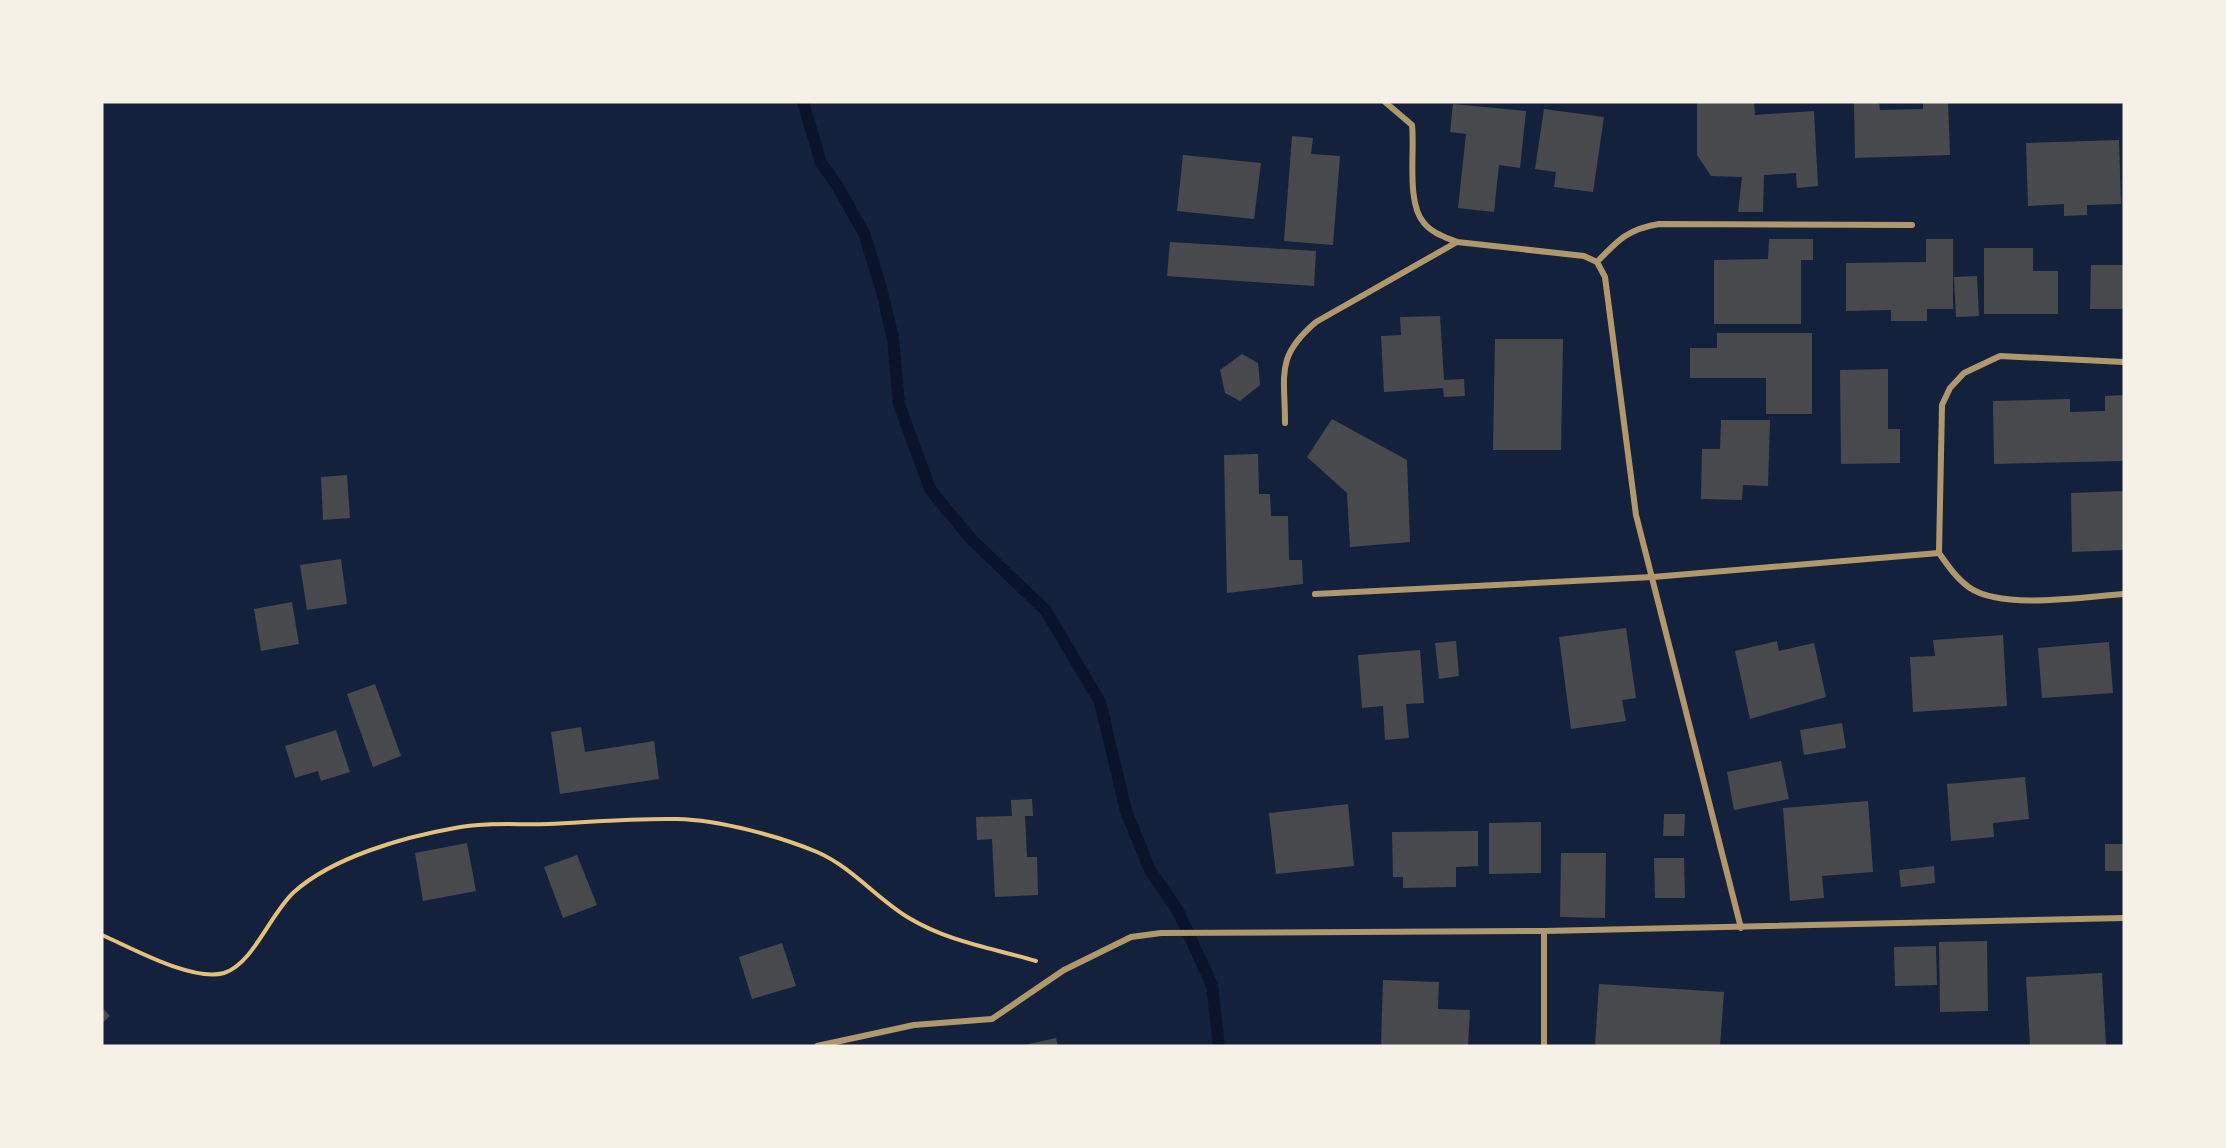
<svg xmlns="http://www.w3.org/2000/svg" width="2226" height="1148" font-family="Literata,serif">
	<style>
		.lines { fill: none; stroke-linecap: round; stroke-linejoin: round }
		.stream { stroke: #0b132b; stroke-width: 12 }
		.building { fill: #48494c }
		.path { stroke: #e5c07b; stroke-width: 4 }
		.minor { stroke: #b1986c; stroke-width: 6 }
	</style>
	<rect width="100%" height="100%" fill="#14213d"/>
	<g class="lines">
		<path class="stream" d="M803,102l18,61 14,19 29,51 17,55 12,50 6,66 31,85 40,49 76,73 54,91 26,109 24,59 28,41 34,74 7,61"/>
	</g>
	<path class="building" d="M1697,102h57l1,13 59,-4 4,75 -21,2 -1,-15 -32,2 -1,37h-25l4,-35 -31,-1 -14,-21z
		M1854,102h25l1,8 43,-1v-7h25l2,53 -95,3z
		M1453,104l73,7 -6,57 -21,-3 -5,47 -36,-4 8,-74 -16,-2z
		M1544,109l60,8 -11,75 -39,-5 2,-15 -21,-3z
		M1292,136l21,2 -2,16 29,2 -7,89 -49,-4z
		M2119,140l2,64 -34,1v10l-23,1v-12l-36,2 -2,-63z
		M1183,155l78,8 -7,56 -77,-8z
		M1769,239h44v21h-12v64h-87v-64l54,-1z
		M1926,239h27v70h-26v12h-36v-11l-45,1v-48l80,-1z
		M1170,242l146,9 -2,35 -147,-10z
		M1984,248h49v23h25v43h-74z
		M2091,265h33v44h-34z
		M1977,276l2,40 -23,1 -2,-40z
		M1440,316l4,64 20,-1 1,17 -21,1 -1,-9 -59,4 -3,-56 20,-1 -1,-18z
		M1717,333h95v81h-46v-36h-76v-30h27z
		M1495,339h68l-2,111h-68z
		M1242,354l16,9 2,22 -20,16 -15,-8 -5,-23z
		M1888,369v60h12v34l-59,1 -1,-94z
		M2124,395v66l-130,3 -1,-63 77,-2v13l35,-1v-15z
		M1332,419l75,41 3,82 -60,5 -3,-54 -40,-36z
		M1721,420h49l-2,66 -25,-1 -1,15 -41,-1 1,-50h18z
		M1258,454l1,40h11l1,22h17l1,44h13l1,24 -76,9 -3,-138z
		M347,475l3,43 -27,2 -2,-43z
		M2124,491v59l-52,2 -1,-59z
		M341,559l6,45 -40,6 -7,-45z
		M292,602l7,42 -38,7 -7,-42z
		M1626,628l10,70 -14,2 4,21 -55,8 -12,-92z
		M2003,635l4,71 -94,6 -3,-55 25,-1 -2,-16z
		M1456,641l3,35 -20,3 -4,-36z
		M1777,641l2,10 35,-8 12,54 -76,22 -15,-68z
		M2109,642l4,51 -71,5 -4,-50z
		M1420,650l4,53 -18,1 3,34 -24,2 -2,-34 -21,2 -4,-53z
		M375,684l26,72 -28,11 -26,-73z
		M1842,723l4,25 -42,7 -4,-25z
		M581,727l4,25 69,-11 5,38 -99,15 -9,-62z
		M336,730l14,42 -29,9 -3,-10 -23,7 -10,-32z
		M1781,761l8,38 -55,11 -7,-38z
		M2025,777l4,42 -36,4 1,14 -43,4 -4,-57z
		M1032,799l1,17h-8l2,41h10l1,38 -43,2 -3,-58 -15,1 -1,-23 36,-1 -1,-16z
		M1868,801l5,71 -51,4 2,22 -34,3 -7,-93z
		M1348,804l6,62 -78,8 -7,-61z
		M1664,814h21l-1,22h-21z
		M1541,822v51l-52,1v-51z
		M1478,831v35l-22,1v20l-53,1v-11h-10l-1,-45z
		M467,843l9,48 -53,10 -8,-48z
		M2105,844h19v27h-19z
		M1561,853h45l-1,65 -45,-1z
		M577,855l20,50 -34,13 -19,-51z
		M1654,858h30l1,40h-30z
		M1934,866l1,17 -34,4 -2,-17z
		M1987,941l1,70 -48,1 -1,-70z
		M782,943l14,43 -44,13 -13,-42z
		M1936,946l1,39 -42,1 -1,-39z
		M2102,973l4,73h-76l-4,-69z
		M1383,980l56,2 -1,27 32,1 -2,36h-87z
		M1599,984l125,8 -4,54h-125z
		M102,1007l8,9 -8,7z
		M1056,1038l2,8h-34v-1z"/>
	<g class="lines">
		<path class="path" d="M102,935c30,13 90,47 122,38 29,-9 46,-59 70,-81 39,-35 110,-55 161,-64 30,-6 63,-3 93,-4 43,-2 86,-6 129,-5 42,1 102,17 140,33 35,15 60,47 92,66 40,24 83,30 127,43"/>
		<path class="minor" d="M1385,102l27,23c3,26 -6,78 12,98 8,10 21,14 33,19l127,14 13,6 8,15 31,238 105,413
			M1597,262c21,-22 31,-33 62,-38l253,1
			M2124,362l-124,-6 -36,17 -14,15 -8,17 -3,148c9,13 18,26 31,35 33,22 114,9 154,6
			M1285,423c0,-49 -10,-66 31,-101l141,-80
			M1315,594l338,-17 286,-24
			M817,1046l97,-21 78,-6 72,-49 67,-33 30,-4 383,-2 580,-13
			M1544,1046v-115"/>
	</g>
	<rect width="2226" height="1148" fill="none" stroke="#f6f1e7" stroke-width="207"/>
</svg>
